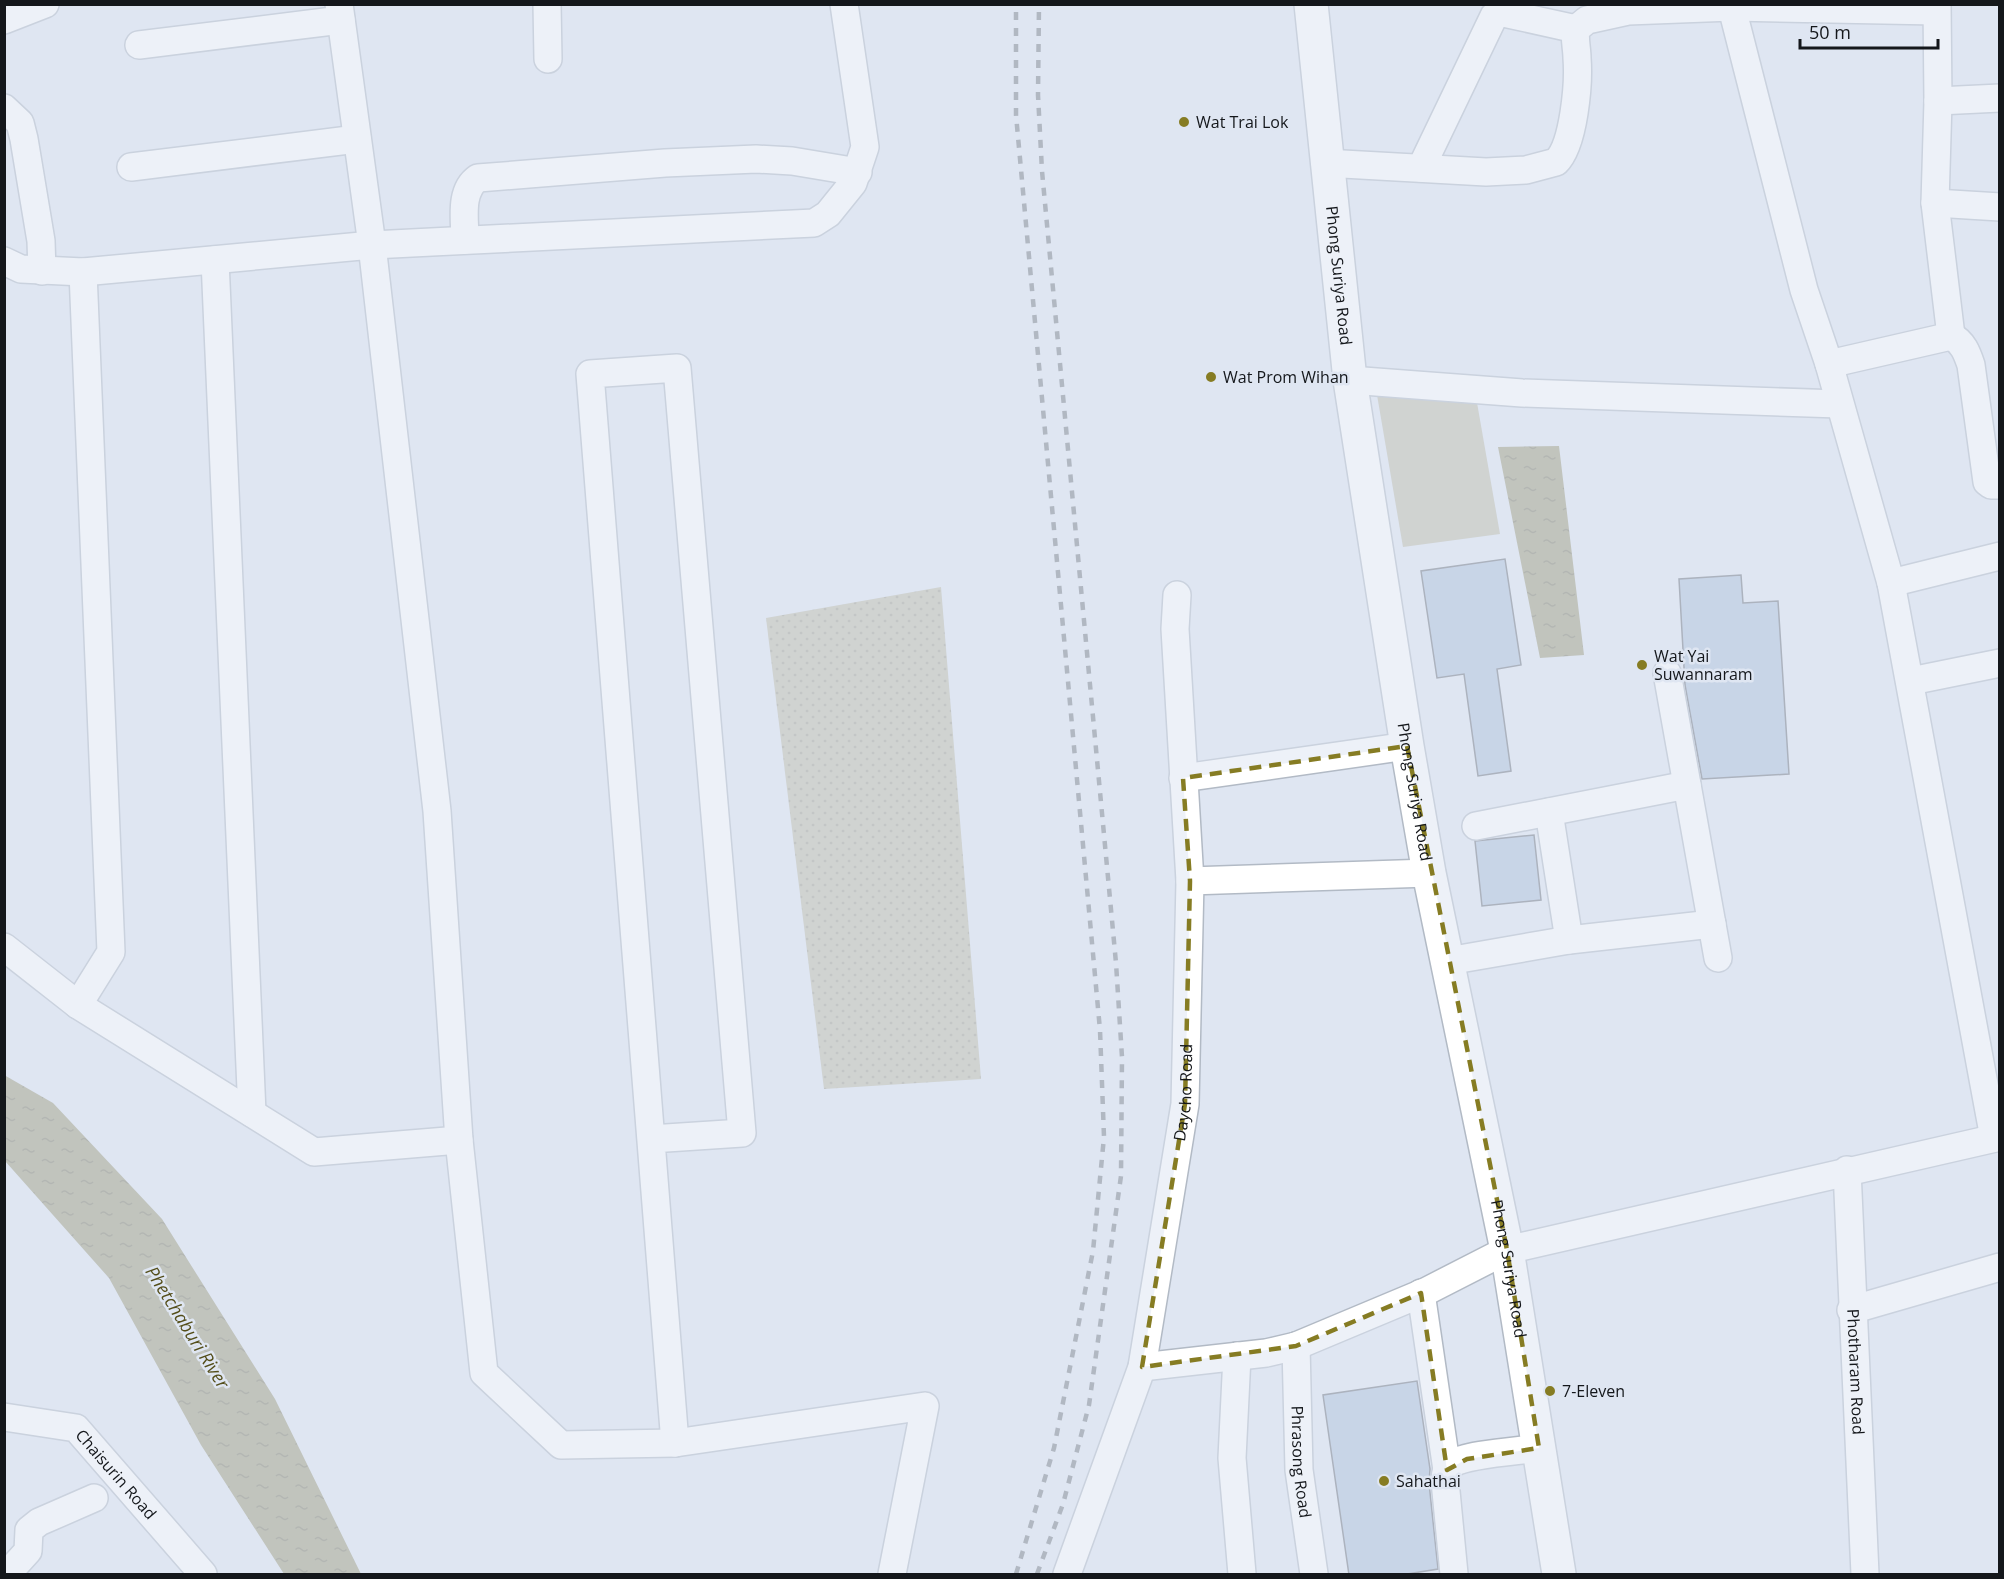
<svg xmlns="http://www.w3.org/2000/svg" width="2004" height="1579" font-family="'Open Sans',sans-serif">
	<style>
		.grass { fill: url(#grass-dots) }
		.garden { fill: #bebca9 }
		.water { fill: url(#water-ripples) }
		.building { fill: #aec0da; stroke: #6f757f; stroke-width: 1.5 }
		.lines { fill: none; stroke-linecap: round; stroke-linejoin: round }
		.minor-casing { stroke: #b2bac5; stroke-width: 30 }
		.major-casing { stroke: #b2bac5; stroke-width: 36 }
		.minor { stroke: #fff; stroke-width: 27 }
		.major { stroke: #fff; stroke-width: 33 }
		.rail { stroke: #7b8088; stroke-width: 4.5; stroke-dasharray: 8 8; stroke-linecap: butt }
		.marked { fill: none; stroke: #867c23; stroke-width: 4.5; stroke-dasharray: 12 8; stroke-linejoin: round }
		.poi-dot { fill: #867c23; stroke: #dfe6f2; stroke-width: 2 }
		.labels { text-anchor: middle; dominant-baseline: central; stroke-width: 5; stroke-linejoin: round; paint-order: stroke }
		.poi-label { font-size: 16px; fill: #14171b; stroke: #dfe6f2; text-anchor: start }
		.street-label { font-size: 16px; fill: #14171b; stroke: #dfe6f2 }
		.water-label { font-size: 18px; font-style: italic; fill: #544e1a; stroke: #dfe6f2 }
	</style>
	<defs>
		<pattern id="grass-dots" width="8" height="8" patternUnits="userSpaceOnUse" patternTransform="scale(1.5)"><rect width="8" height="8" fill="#bebca9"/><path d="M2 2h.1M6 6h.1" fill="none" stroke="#a2a191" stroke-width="1.8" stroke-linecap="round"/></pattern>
		<pattern id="water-ripples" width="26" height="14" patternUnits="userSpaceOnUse" patternTransform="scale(1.5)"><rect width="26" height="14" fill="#9d9b7d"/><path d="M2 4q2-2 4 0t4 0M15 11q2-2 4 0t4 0" fill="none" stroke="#7f7d66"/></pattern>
	</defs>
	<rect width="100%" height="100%" fill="#dfe6f2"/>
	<path class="grass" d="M941,587l40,492 -157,10 -58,-471z"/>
	<path class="garden" d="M1376,389l100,8 24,137 -97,13z"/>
	<path class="water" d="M1559,446l25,209 -44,3 -42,-211z
		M4,1075l49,28 109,116 113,180 86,175h-77l-83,-129 -92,-167 -104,-117z"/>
	<path class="building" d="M1505,559l16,106 -24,4 14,102 -33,5 -14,-102 -27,4 -16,-107z
		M1741,575l2,28 35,-2 11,173 -87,5 -17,-94 -6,-106z
		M1534,835l7,65 -59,6 -7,-65z
		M1417,1381l13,88 -1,14 9,86 -37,6h-52l-26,-180z"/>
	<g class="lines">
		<g class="minor-casing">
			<g id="minor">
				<path d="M339,4l33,241 65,566 22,329 25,233 77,72 114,-2 250,-37 -33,168"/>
				<path d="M547,4l1,55"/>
				<path d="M1731,4l73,286 25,74 62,219 103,555"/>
				<path d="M4,20l41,-16"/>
				<path d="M139,45l202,-25"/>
				<path d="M1938,101l62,-3"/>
				<path d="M4,108l16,15 4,16 17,102 1,30"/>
				<path d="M1325,163l161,9 40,-2 30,-8c18,-17 23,-79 21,-104 0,-10 -3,-19 -1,-29l11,-9 41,-9 104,-4 204,4"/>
				<path d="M131,167l226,-28"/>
				<path d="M1421,168l73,-152 5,-4 77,17"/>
				<path d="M1935,203l65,4"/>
				<path d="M465,240c0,-20 -6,-49 13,-62l187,-15 91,-4 36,2 66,11"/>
				<path d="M215,260l37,853"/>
				<path d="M4,261l17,8 62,3 289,-27 442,-22 14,-9 25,-31 12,-36 -21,-143"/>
				<path d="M1951,336c12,6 16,17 20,29l16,117 4,3h9"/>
				<path d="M1829,364l122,-28 -16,-133 3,-102 -1,-97"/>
				<path d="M1350,380l172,13 317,11"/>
				<path d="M1891,583l109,-27"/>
				<path d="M1667,673l51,285"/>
				<path d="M1911,681l89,-18"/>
				<path d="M1183,778l224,-32"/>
				<path d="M1549,812l20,128"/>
				<path d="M1476,826l211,-41"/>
				<path d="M1190,881l239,-8"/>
				<path d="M4,947l74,58 236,147 145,-12"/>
				<path d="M1448,961l121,-21 143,-16"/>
				<path d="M78,1005l33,-53 -28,-680"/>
				<path d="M651,1139l91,-6 -65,-765 -87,6 85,1069"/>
				<path id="s1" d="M1847,1170l18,404"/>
				<path d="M1421,1293l26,177"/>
				<path d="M1851,1310l149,-43"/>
				<path id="s2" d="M1296,1346l3,124 15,104"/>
				<path d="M1237,1356l-5,102 10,116"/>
				<path d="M1142,1367l124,-14 30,-7 129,-54 82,-42 493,-113"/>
				<path id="s3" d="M4,1417l72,11 127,146"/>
				<path d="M7,1574l21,-23 1,-21 10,-8 55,-24"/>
				<path id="s4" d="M1067,1574l75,-207 43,-263 5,-223 -15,-252 2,-34"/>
				<path d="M1454,1574l-9,-93c0,-7 1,-13 7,-17 14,-10 68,-13 87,-16"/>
			</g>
		</g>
		<g class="major-casing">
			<g id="major">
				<path id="s5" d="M1311,4l39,376 57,366 22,127 78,377 52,324"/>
			</g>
		</g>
		<use href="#minor" class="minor"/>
		<use href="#major" class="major"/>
		<path class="rail" d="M1016,1574l38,-126 39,-197 11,-114 -4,-107 -84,-915v-111
			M1037,1574l26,-70 26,-99 32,-229 1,-119 -6,-94 -74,-792 -4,-76 1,-91"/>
	</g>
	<path d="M0 0H2004V1579H0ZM1407,746l100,504 32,198 -72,11 -20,11 -26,-177 -125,53 -154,21 43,-263 5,-223 -7,-103z" fill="#dfe6f2" fill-opacity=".55" fill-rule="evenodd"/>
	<path class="marked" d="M1407,746l100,504 32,198 -72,11 -20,11 -26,-177 -125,53 -154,21 43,-263 5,-223 -7,-103z"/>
	<g class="poi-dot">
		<circle cx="1184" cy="122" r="6"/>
		<circle cx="1211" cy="377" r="6"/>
		<circle cx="1642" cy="665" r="6"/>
		<circle cx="1550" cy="1391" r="6"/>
		<circle cx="1384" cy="1481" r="6"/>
	</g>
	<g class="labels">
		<g class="poi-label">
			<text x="1196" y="122">Wat Trai Lok</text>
			<text x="1223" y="377">Wat Prom Wihan</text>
			<text x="1654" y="656">Wat Yai<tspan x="1654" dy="18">Suwannaram</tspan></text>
			<text x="1562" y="1391">7-Eleven</text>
			<text x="1396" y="1481">Sahathai</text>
		</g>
		<g class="street-label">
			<text stroke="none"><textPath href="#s5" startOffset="273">Phong Suriya Road</textPath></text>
			<text stroke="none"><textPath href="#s5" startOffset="795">Phong Suriya Road</textPath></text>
			<text stroke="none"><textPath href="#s4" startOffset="498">Daycho Road</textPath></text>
			<text stroke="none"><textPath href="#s5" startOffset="1281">Phong Suriya Road</textPath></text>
			<text stroke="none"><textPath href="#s1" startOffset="202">Photharam Road</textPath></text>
			<text stroke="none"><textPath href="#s2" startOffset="116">Phrasong Road</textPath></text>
			<text stroke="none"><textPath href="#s3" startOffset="134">Chaisurin Road</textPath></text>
		</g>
		<g class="water-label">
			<text transform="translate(188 1327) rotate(58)">Phetchaburi River</text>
		</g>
	</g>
	<rect width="2004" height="1579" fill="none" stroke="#14171b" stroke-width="12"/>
	<path d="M1800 39v9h138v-9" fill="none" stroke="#14171b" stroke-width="3"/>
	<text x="1809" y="39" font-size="18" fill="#14171b" stroke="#dfe6f2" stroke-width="4.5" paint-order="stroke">50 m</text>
</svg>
